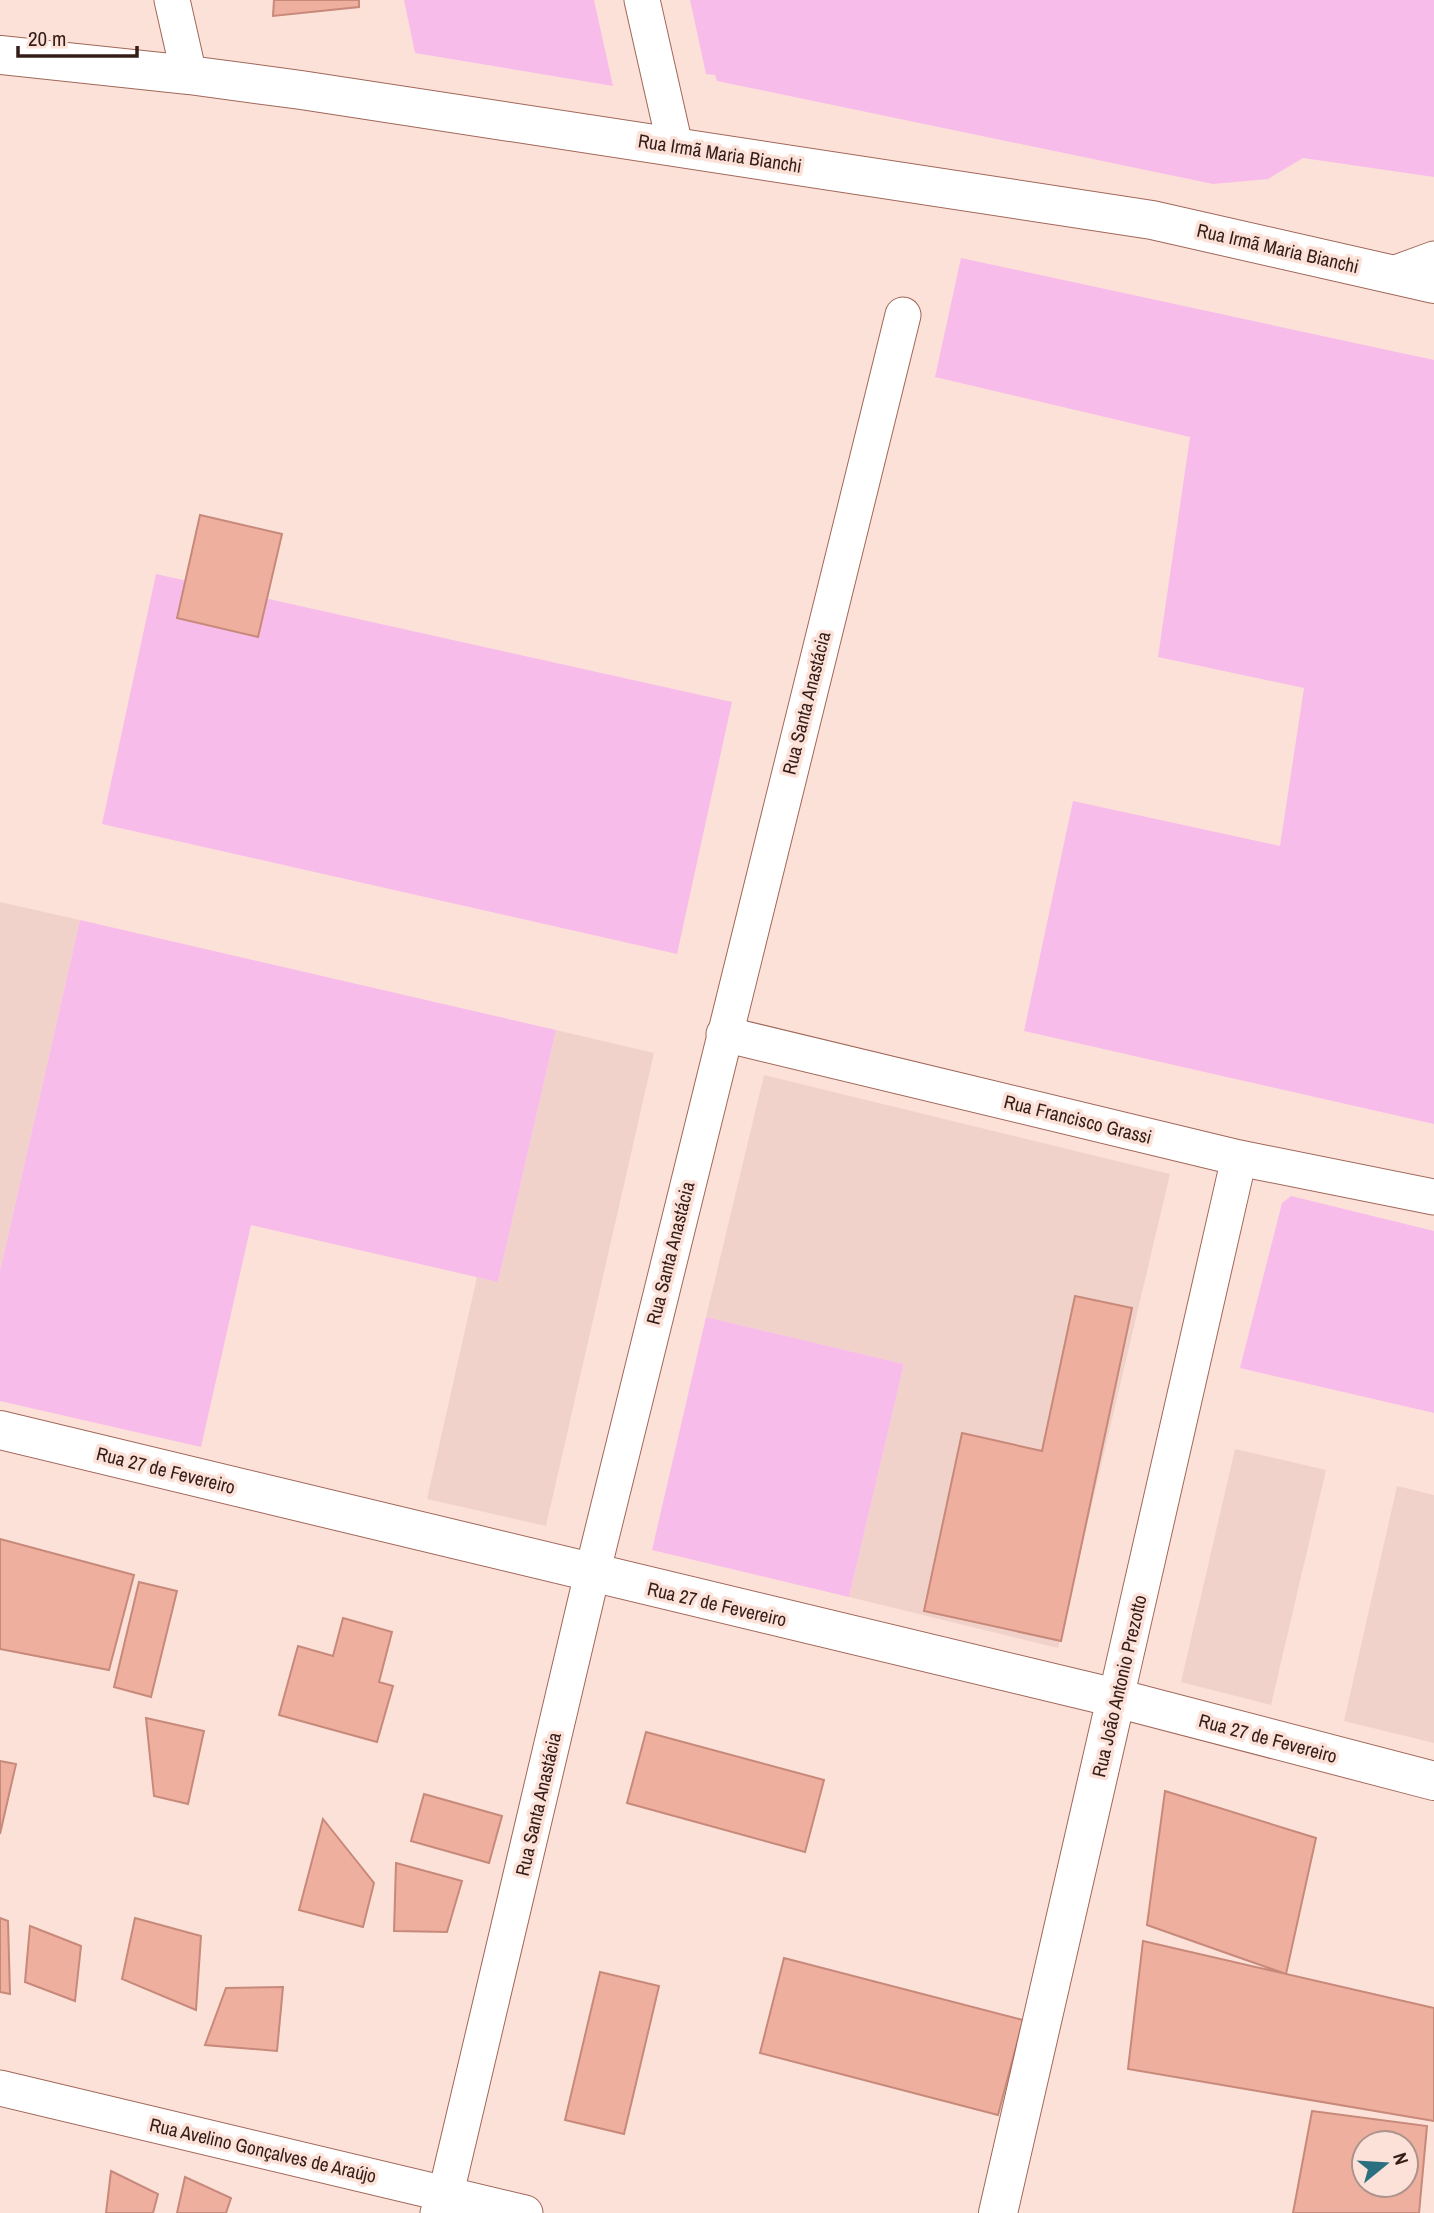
<svg xmlns="http://www.w3.org/2000/svg" width="1434" height="2213" font-family="'Archivo Narrow',sans-serif">
	<style>
		.built { fill: #f1d2ca }
		.green { fill: #f8bcea }
		.building { fill: #efaf9f; stroke: #c7897a; stroke-width: 2; fill-rule: evenodd }
		.lines { fill: none; stroke-linecap: round; stroke-linejoin: round }
		.street-casing { stroke: #a16758; stroke-width: 37 }
		.secondary-casing { stroke: #a16758; stroke-width: 40 }
		.street { stroke: #fff; stroke-width: 35 }
		.secondary { stroke: #fff; stroke-width: 38 }
		.labels { text-anchor: middle; dominant-baseline: central; stroke-width: 7; stroke-linejoin: round; paint-order: stroke }
		.street-label { font-size: 19px; fill: #351d17; stroke: #fce1d9 }
	</style>
	<rect width="100%" height="100%" fill="#fce1d9"/>
	<path class="built" d="M0,902l80,18 -80,351z
		M556,1030l98,23 -108,473 -119,-27 50,-222 21,5z
		M764,1075l406,99 -112,474 -209,-51 55,-233 -198,-47z
		M1235,1449l91,21 -55,235 -90,-23z
		M1397,1486l37,9v248l-90,-22z"/>
	<path class="green" d="M404,0h190l19,86 -198,-33z
		M690,0h744v177l-131,-19 -35,21 -55,5 -496,-103 -2,-6 -9,-1z
		M961,258l473,102v764l-410,-93 49,-230 207,45 24,-158 -146,-31 32,-220 -255,-60z
		M156,574l576,128 -55,252 -575,-130z
		M80,920l476,110 -58,252 -247,-57 -50,222 -201,-46v-130z
		M1291,1196l143,35v182l-194,-45 42,-165z
		M706,1317l198,47 -55,233 -197,-47z"/>
	<path class="building" d="M274,0h85v7l-86,9z
		M200,515l82,19 -24,103 -81,-19z
		M1075,1296l57,12 -71,333 -137,-30 38,-178 80,18z
		M0,1539l134,36 -25,95 -109,-21z
		M139,1582l38,9 -26,106 -37,-10z
		M343,1618l49,14 -13,50 14,4 -16,56 -98,-27 19,-69 35,10z
		M146,1718l58,13 -16,73 -34,-8z
		M646,1732l178,48 -19,72 -178,-49z
		M0,1761l16,3 -16,70z
		M1165,1791l151,47 -30,136 -139,-49z
		M424,1794l78,22 -13,47 -78,-22z
		M323,1819l51,64 -11,44 -64,-17z
		M396,1863l66,18 -15,51 -53,-1z
		M0,1918l8,3 2,73 -10,-2z
		M135,1918l66,18 -5,74 -74,-31z
		M30,1926l51,20 -6,55 -50,-19z
		M1143,1941l291,67v113l-306,-52z
		M784,1958l239,62 -25,95 -238,-62z
		M600,1972l59,14 -35,148 -59,-14z
		M283,1987l-6,64 -72,-6 21,-57z
		M1312,2111l115,15 -8,87h-126zM1364,2143h42v42h-42z
		M111,2171l47,23 -5,19h-47z
		M185,2177l46,21 -5,15h-49z"/>
	<g class="lines">
		<g class="street-casing">
			<path id="street" d="M172,0l17,75
				M642,0l33,146
				M1393,274l41,-15
				M724,1034l515,124 195,39
				M1116,1698l123,-540
				M0,2088l525,125
				M438,2213l8,-20 146,-619 311,-1259"/>
		</g>
		<g class="secondary-casing">
			<path id="secondary" d="M0,55l189,20 112,15 851,130 282,64
				M0,1430l1116,268 318,83
				M998,2213l118,-515"/>
		</g>
		<use href="#street" class="street"/>
		<use href="#secondary" class="secondary"/>
	</g>
	<g class="labels">
		<g class="street-label">
			<text transform="translate(720 153) rotate(9)">Rua Irmã Maria Bianchi</text>
			<text transform="translate(1278 248) rotate(13)">Rua Irmã Maria Bianchi</text>
			<text transform="translate(806 703) rotate(-76)">Rua Santa Anastácia</text>
			<text transform="translate(1078 1119) rotate(14)">Rua Francisco Grassi</text>
			<text transform="translate(670 1253) rotate(-76)">Rua Santa Anastácia</text>
			<text transform="translate(166 1470) rotate(14)">Rua 27 de Fevereiro</text>
			<text transform="translate(717 1604) rotate(13)">Rua 27 de Fevereiro</text>
			<text transform="translate(1119 1686) rotate(-77)">Rua João Antonio Prezotto</text>
			<text transform="translate(1268 1738) rotate(15)">Rua 27 de Fevereiro</text>
			<text transform="translate(538 1804) rotate(-77)">Rua Santa Anastácia</text>
			<text transform="translate(263 2150) rotate(13)">Rua Avelino Gonçalves de Araújo</text>
		</g>
	</g>
	<g transform="translate(1385 2164) rotate(72)"><circle r="33" fill="#fce1d9" stroke="#ac938b" stroke-width="2"/>
	<path d="M0-5L12 26L0 18L-12 26Z" fill="#2b7080"/>
	<text y="-10" font-size="19" font-weight="bold" text-anchor="middle" fill="#351d17">N</text>
	</g>
	<path d="M18 46v10h119v-10" fill="none" stroke="#351d17" stroke-width="3.5"/>
	<text x="28" y="46" font-size="21" fill="#351d17" stroke="#fce1d9" stroke-width="5" paint-order="stroke">20 m</text>
</svg>
